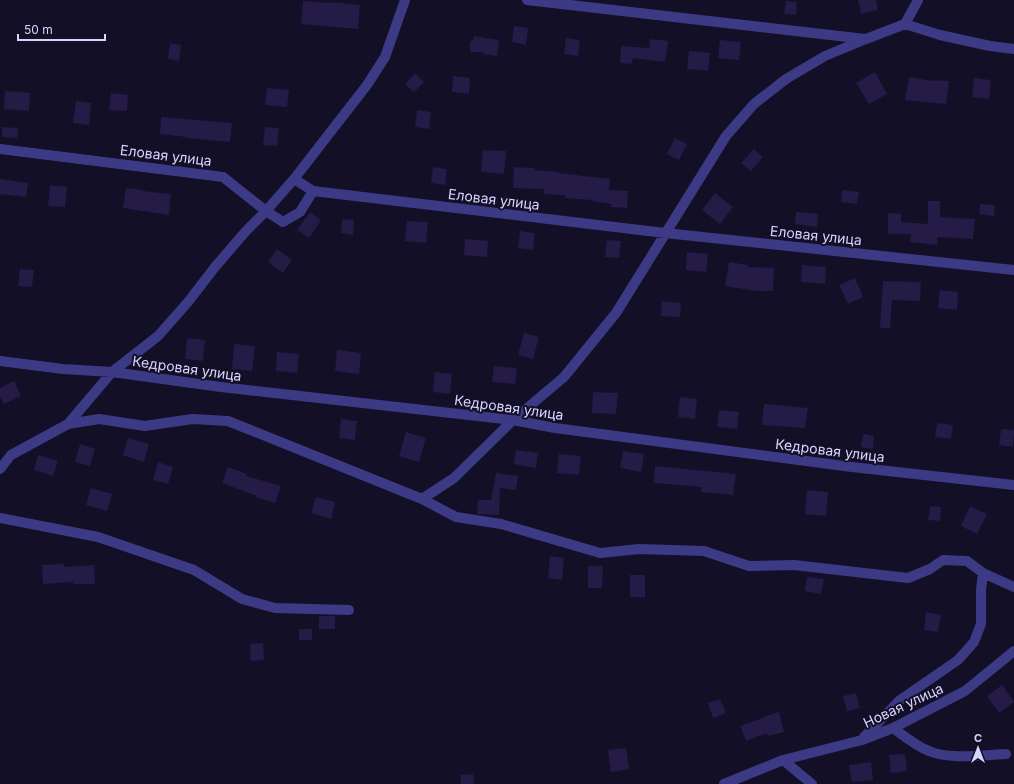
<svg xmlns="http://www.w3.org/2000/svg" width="1014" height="784" font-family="Inter,sans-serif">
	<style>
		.building { fill: #241b47 }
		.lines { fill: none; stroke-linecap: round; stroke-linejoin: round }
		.minor { stroke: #3d3a85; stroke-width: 10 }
		.labels { text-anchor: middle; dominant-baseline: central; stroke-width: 4; stroke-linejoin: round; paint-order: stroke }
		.street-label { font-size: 14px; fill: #d9d4ff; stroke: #130f26 }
	</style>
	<rect width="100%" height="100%" fill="#130f26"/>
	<path class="building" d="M858,0h18l2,10 -17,4z
		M303,1l29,2v-1l28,3 -2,24 -57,-5z
		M786,1l11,1 -1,13 -12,-1z
		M514,26l14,2 -2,17 -14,-3z
		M474,36l25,4 -2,16 -14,-2v-2h-13v-11h3z
		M566,38l14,2 -2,16 -14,-2z
		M650,39l18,2 -3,21 -32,-4 -1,6 -12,-1 1,-17 28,2z
		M720,40l21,2 -2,18 -21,-2z
		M170,43l11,2 -2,16 -11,-2z
		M689,51l21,2 -2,18 -21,-2z
		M875,72l12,22 -18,10 -13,-21z
		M415,73l9,9 -10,10 -9,-8z
		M453,76l17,2 -1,16 -17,-2z
		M909,77l24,4v-1l16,1 -3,23 -41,-4z
		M974,78l17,2 -2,19 -17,-2z
		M267,88l22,2 -2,17 -22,-2z
		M5,91l25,2 -1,18 -25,-2z
		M111,93l17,2 -1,16 -18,-1z
		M76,101l15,2 -2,22 -16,-2z
		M417,110l14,2 -2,17 -14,-2z
		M161,117l71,6 -2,19 -44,-4v-1l-26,-3z
		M2,127l16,1 -1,10 -15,-1z
		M265,127l14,1 -2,18 -14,-1z
		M675,138l12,6 -8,16 -12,-6z
		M754,149l9,8 -12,14 -10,-8z
		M483,150l23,1 -2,23 -23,-2z
		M433,167l14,2 -2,16 -14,-2z
		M514,167l21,1 -1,2 25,2v1l51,6 -1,11 19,1 -1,17 -16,-1v-3l-20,-3v-1l-26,-2v-3l-21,-1v-5l-31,-1z
		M0,179l28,4 -2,14 -26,-3z
		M50,185l17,2 -2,20 -17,-1z
		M126,188l18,2 -1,1 28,3 -2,21 -46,-7z
		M842,190l17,2 -2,12 -16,-2z
		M715,193l18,14 -13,17 -18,-14z
		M928,201h12v16l35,2 -2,20 -36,-2v8l-27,-3 1,-8h-23v-21l13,1v8l27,2z
		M980,204l15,1 -1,11 -15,-2z
		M310,212l11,8 -12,18 -12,-8z
		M796,212l22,2 -1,13 -22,-3z
		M342,219l12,1 -1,15 -12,-2z
		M407,221l21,1 -2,21 -21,-2z
		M520,231l15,2 -2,17 -15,-2z
		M465,239l23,2 -1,16 -23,-2z
		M607,240l14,1 -2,17 -14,-1z
		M277,249l15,11 -9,13 -15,-11z
		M687,252l21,2 -2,18 -20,-2z
		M729,262l19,3v2l26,1 -1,23h-17l-31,-5z
		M802,265l24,2 -1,17 -24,-2z
		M20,269l14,1 -2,17 -14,-1z
		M855,278l8,19 -15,7 -9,-19z
		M883,281l38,1 -1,19 -28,-1 -2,28h-10z
		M940,290l18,2 -1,18 -19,-2z
		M662,301l19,2 -1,14 -19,-1z
		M524,333l15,4 -6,22 -15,-4z
		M187,338l18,2 -2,21 -18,-2z
		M234,344l21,2 -3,25 -20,-2z
		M337,350l24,3 -2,21 -24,-3z
		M277,352l22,2 -2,19 -21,-2z
		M494,366l23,2 -2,16 -23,-2z
		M435,372l17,2 -2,20 -17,-2z
		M14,381l7,15 -17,8 -4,-7v-9z
		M593,392l25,1 -2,21 -24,-1z
		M680,397l17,2 -2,20 -17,-2z
		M764,404l44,4 -3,20 -43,-3z
		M719,410l20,2 -2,17 -20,-2z
		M341,419l16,2 -2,19 -16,-2z
		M937,423l16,2 -2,14 -16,-2z
		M1001,429l13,1 -1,17 -14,-2z
		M406,432l20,6 -7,24 -20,-6z
		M863,434l11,2 -1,13 -12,-2z
		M128,438l21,6 -5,18 -21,-7z
		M80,444l15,5 -5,17 -15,-4z
		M516,450l22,3 -2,15 -22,-4z
		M623,451l21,3 -3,18 -21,-4z
		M559,454l22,2 -2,19 -22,-2z
		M38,455l20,6 -5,15 -19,-6z
		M158,462l15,5 -5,17 -15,-4z
		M655,466l81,8 -3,21 -32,-3 1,-5 -48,-4z
		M228,467l19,7 -1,2 35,10 -6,17 -19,-6 1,-1 -35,-13z
		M496,473l22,3 -2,14 -16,-2 -1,27 -22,-1 1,-14h13z
		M91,488l21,6 -5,17 -21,-6z
		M807,490l21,2 -2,24 -21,-2z
		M316,497l19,5 -4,17 -20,-6z
		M930,506l11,1 -1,14 -12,-1z
		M970,506l17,8 -10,20 -16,-8z
		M550,556l14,2 -2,22 -14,-2z
		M64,564v3l30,-2 1,19h-22v-2l-30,2 -1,-19z
		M588,566h15l-1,22h-14z
		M630,575h15v22h-15z
		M807,577l17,2 -3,15 -16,-3z
		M926,612l15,3 -3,17 -14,-2z
		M319,616h16v13h-16z
		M299,629h13v11h-13z
		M263,643l1,17 -13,1 -1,-17z
		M1002,685l12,17 -15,11 -12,-17z
		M856,693l4,15 -13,3 -4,-15z
		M720,699l6,14 -13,5 -5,-15z
		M779,712l5,20 -16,4 -1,-3 -21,8 -6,-15 23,-8v-1z
		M626,748l3,21 -18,3 -3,-22z
		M905,754l2,17 -16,2 -2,-18z
		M871,762l2,18 -21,2 -3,-17z
		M473,774l1,10h-13l-1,-9z"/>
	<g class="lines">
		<path class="minor" d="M527,0l338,39
			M905,24l13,-24
			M0,149l223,28 43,34 17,11 17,-10 13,-21 352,42 349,37
			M294,179l19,12
			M0,361l63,8 49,3 109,15 292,33 42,8 297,39 162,18
			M68,424l44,-52 46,-36 30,-34 27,-35 31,-36 20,-20 28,-32 73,-94 18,-28 20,-57
			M0,469l11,-14 57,-31 31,-5 46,7 47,-7 36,2 194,78 32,-21 59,-58 51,-43 52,-64 110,-177 28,-32 32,-25 39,-23 41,-17 39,-15 35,11 50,11 24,3
			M422,499l34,18 45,7 99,29 39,-4 65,2 45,15 45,-1 114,13 22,-9 13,-9 24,1 16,12 31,14
			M0,518l98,19 96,33 48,29 33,9 74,2
			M893,728c11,8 23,18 36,23 21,9 54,4 77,3
			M864,737l36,-37 58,-40 16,-18 7,-18v-34l2,-17
			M783,760l29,24
			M724,784l59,-24 79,-20 31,-12 72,-37 49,-40"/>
	</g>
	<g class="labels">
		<g class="street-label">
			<text transform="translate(166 155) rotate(7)">Еловая улица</text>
			<text transform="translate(494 199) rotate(7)">Еловая улица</text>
			<text transform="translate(816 235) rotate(6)">Еловая улица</text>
			<text transform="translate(187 368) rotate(8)">Кедровая улица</text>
			<text transform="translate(509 407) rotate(8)">Кедровая улица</text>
			<text transform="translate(830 450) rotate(7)">Кедровая улица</text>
			<text transform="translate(903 705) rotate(-25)">Новая улица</text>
		</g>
	</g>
	<g transform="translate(978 748)" stroke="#130f26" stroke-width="3" paint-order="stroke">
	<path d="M0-3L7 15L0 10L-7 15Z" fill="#d9d4ff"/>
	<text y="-6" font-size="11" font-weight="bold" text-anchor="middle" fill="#d9d4ff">С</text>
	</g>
	<path d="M18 34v6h87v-6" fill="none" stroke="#d9d4ff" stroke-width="2"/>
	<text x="24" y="34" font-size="12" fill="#d9d4ff" stroke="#130f26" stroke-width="3" paint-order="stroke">50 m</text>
</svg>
